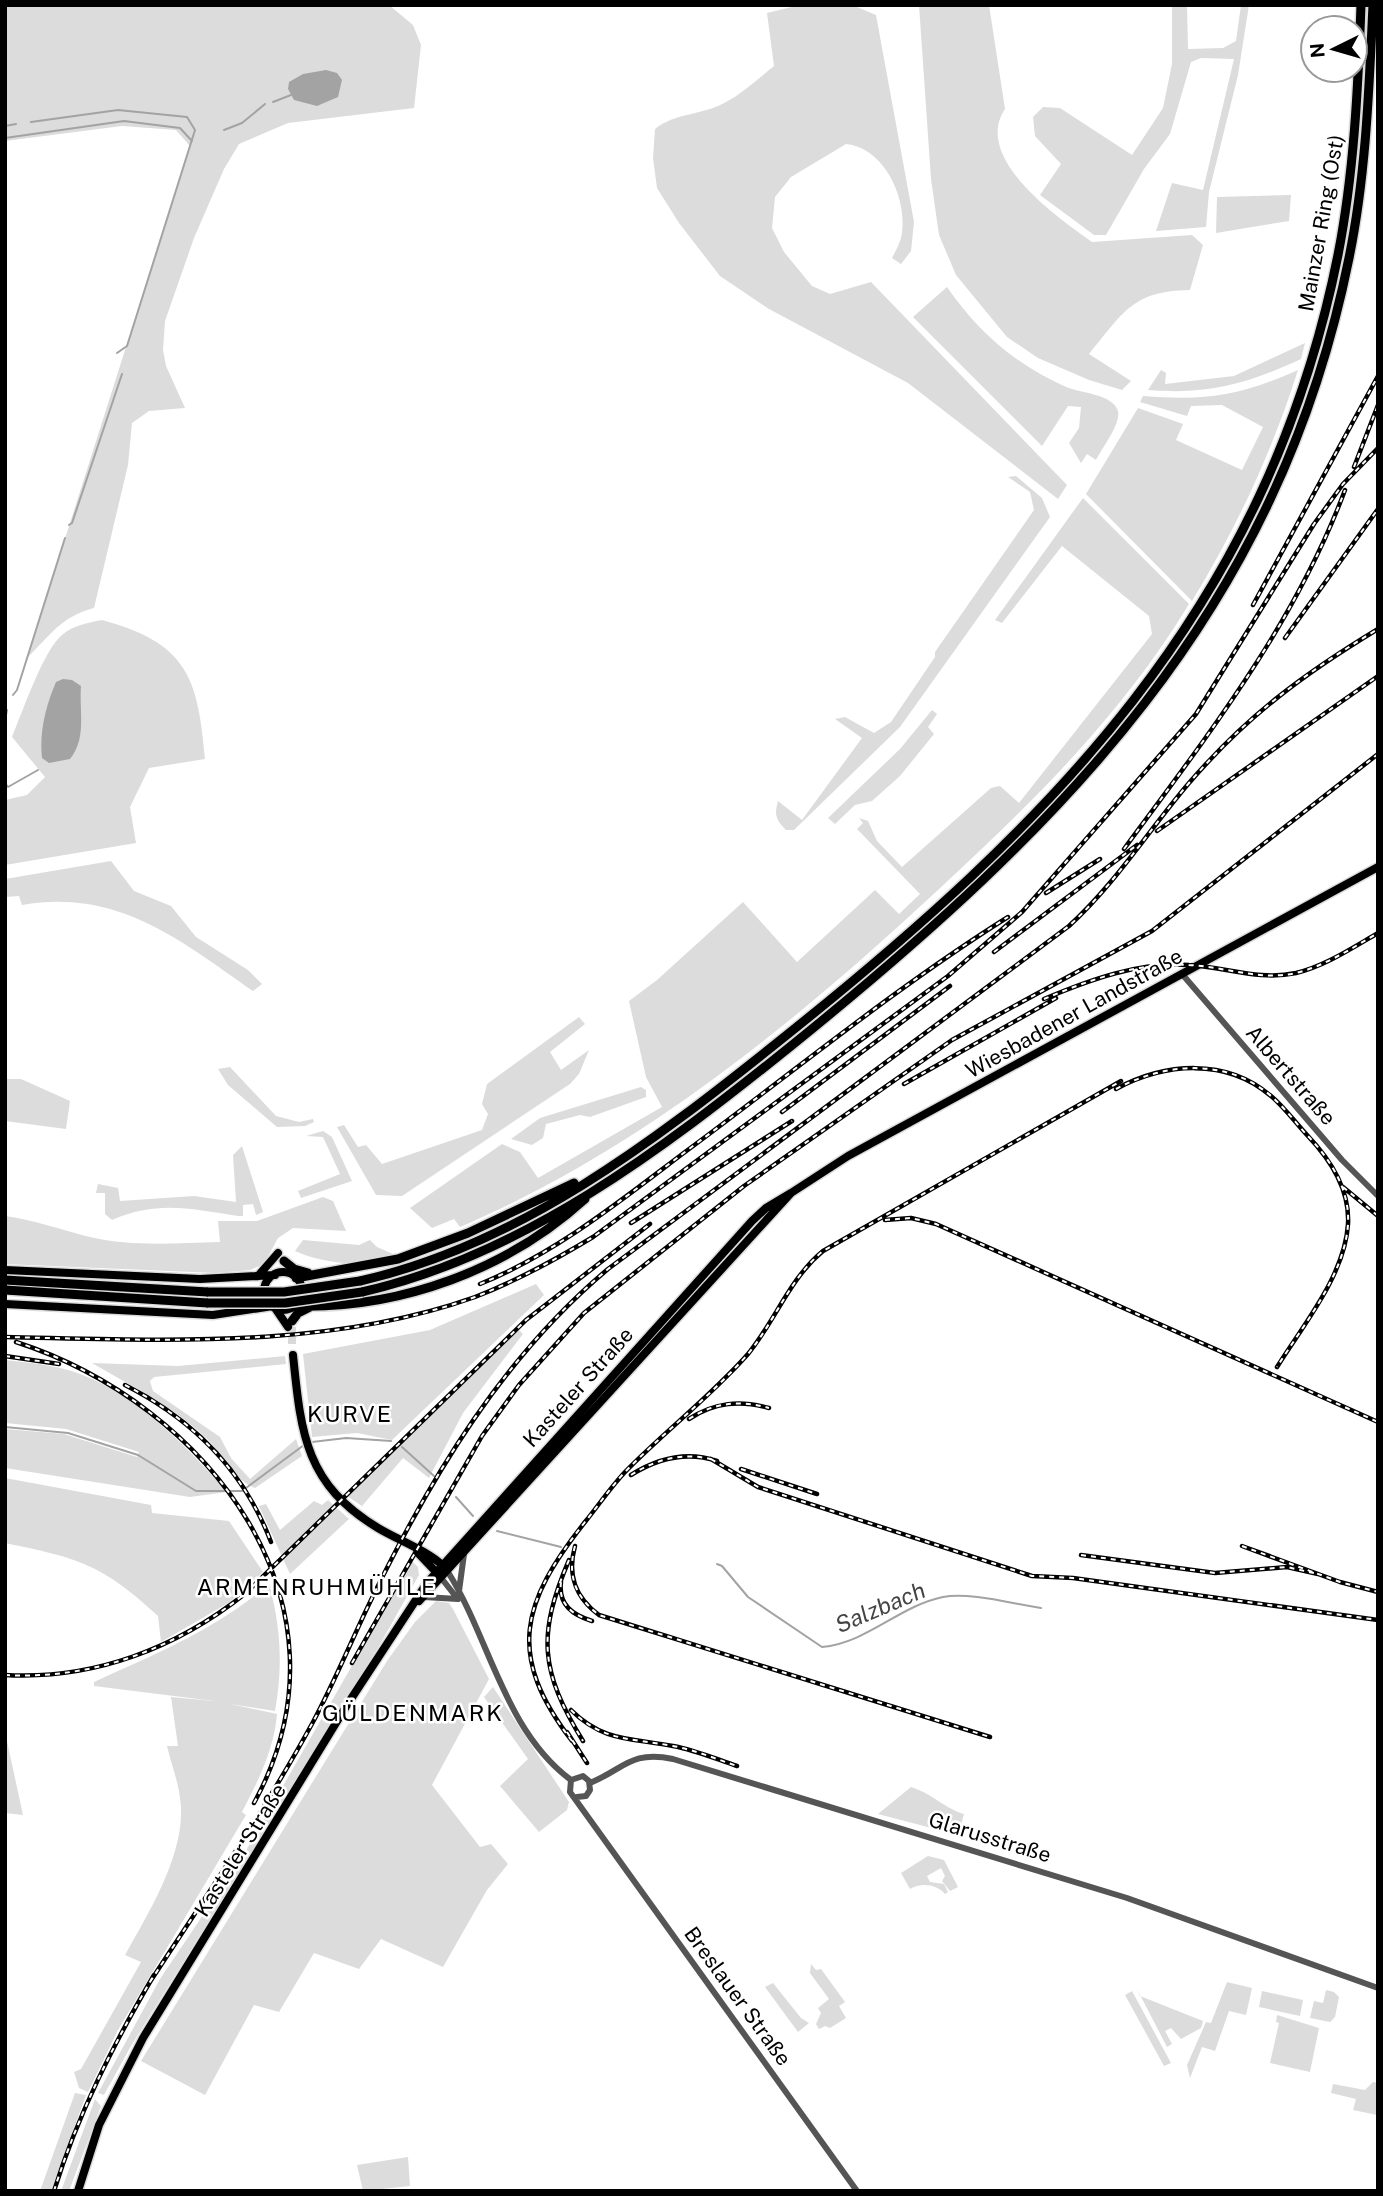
<svg xmlns="http://www.w3.org/2000/svg" width="1383" height="2196" font-family="'Public Sans',sans-serif">
	<style>
		.green { fill: #dcdcdc }
		.water { fill: #a3a3a3 }
		.lines { fill: none; stroke-linecap: round; stroke-linejoin: round }
		.stream { stroke: #a3a3a3; stroke-width: 2 }
		.major-tunnel { stroke: #d9d9d9; stroke-width: 8; stroke-dasharray: 8 4; stroke-linecap: butt }
		.major-casing { stroke: #dbdbdb; stroke-width: 11 }
		.highway-casing { stroke: #dbdbdb; stroke-width: 12 }
		.minor { stroke: #555; stroke-width: 6 }
		.major { stroke: #000; stroke-width: 8 }
		.highway { stroke: #000; stroke-width: 9 }
		.rail-casing { stroke: #000; stroke-width: 4.5 }
		.rail { stroke: #fff; stroke-width: 2; stroke-dasharray: 5; stroke-linecap: butt }
		.highway-bridge-casing { stroke: #dbdbdb; stroke-width: 12; stroke-linecap: butt }
		.highway-bridge { stroke: #000; stroke-width: 9 }
		.labels { text-anchor: middle; dominant-baseline: central; stroke-width: 5; stroke-linejoin: round; paint-order: stroke }
		.street-label { font-size: 21px; fill: #000; stroke: #fff }
		.neighbourhood-label { font-size: 23px; letter-spacing: 2px; fill: #000; stroke: #fff }
		.water-label { font-size: 23px; font-style: italic; fill: #444; stroke: #fff }
	</style>
	<rect width="100%" height="100%" fill="#fff"/>
	<path class="green" d="M5,5h384l24,20 8,20 -7,63 -126,15 -49,21 -15,25 -30,69 -29,83 -2,29 3,16 19,42 -36,3 -17,12 -4,42 -34,143c-34,9 -43,27 -67,50l163,-512 -14,-16 -54,-4 -117,15z
		M800,5h52l24,10 38,207 -3,29 -10,13 -9,-6c3,-6 7,-13 9,-20 8,-36 -15,-90 -55,-94l-55,33 -16,20 -3,31 12,24 28,34 18,8 41,-12 196,203 -9,14 -150,-116 -139,-74 -49,-33 -41,-53 -22,-35 -4,-30 2,-29c19,-16 49,-14 71,-27 17,-9 33,-24 48,-36l-7,-53z
		M919,5h70l16,104c-33,49 53,109 87,133l100,-7 11,10 -13,45c-58,1 -66,22 -101,64l42,27 -9,9 -33,-10 -51,-22 -31,-21 -51,-62 -17,-40 -8,-56z
		M1172,5h15l1,44 35,-1 13,-7 5,-36h8l-11,70 -29,117 -3,35 -50,4 16,-48 31,7 31,-131 -33,-1 -10,4 -21,72 -26,35 -38,66h-12l-54,-40 21,-31 -26,-28 -2,-19 10,-10 17,1 72,47 31,-47 9,-44z
		M1291,195l-2,26 -73,12 1,-36z
		M947,287c31,45 68,77 119,100 14,6 47,7 52,24 3,13 -16,37 -22,49l-9,-6 -6,9 -12,-20 10,-15 2,-21 -13,-1 -26,40 -129,-129z
		M1305,343l-4,16c-54,25 -92,36 -153,31l13,-20 5,3 -1,11 69,-8z
		M1298,370c-26,82 -61,157 -106,231l-106,-107 52,-86 45,16 -7,16 66,30 21,-43 -41,-22 -31,1 -4,10 -47,-14 3,-6c64,5 96,0 155,-26z
		M1016,476l26,22 8,19 -150,210 -106,103h-8c-10,-10 -12,-15 -8,-29l24,19 60,-82 -27,-19 10,-2 29,16 17,-11 44,-65v-5l99,-142 -4,-18 -22,-15z
		M1083,498l106,106c-67,111 -157,199 -251,286 -142,132 -298,260 -478,337l-6,-8 -22,9 -22,-20 92,-64 18,8 18,26 124,-71 -16,-30 -17,-76 28,-21 86,-78 54,60 78,-72 24,24 21,-20 -63,-65 6,-6 -4,-5 9,3 9,20 25,26 89,-79 9,-2 19,17 133,-169 -3,-18 -87,-70 -60,77 -7,-3z
		M102,620c85,23 96,57 103,139l-56,9 -19,39 6,36 -131,22v-65l22,-5 18,-18 -33,-40c10,-24 32,-88 50,-102 12,-10 25,-12 40,-15z
		M932,710l5,4 -9,13 6,7 -34,42 -28,25 -17,4 -20,19 -7,-6 72,-69z
		M111,861l23,30 37,15 25,31 52,33 14,14 -9,7c-73,-51 -136,-103 -231,-86l-3,-9 -14,1v-18z
		M579,1017l6,7 -35,28 11,18 28,-20 -10,24 -9,10 -168,112 -26,-1 -39,-68 7,-2 14,22 8,-2 16,19 100,-34 6,-16 -6,-10 5,-20z
		M230,1067l46,49 23,6 14,-3 1,3 -9,4 -28,1 -49,-42 -10,-16z
		M5,1079h16l49,22 -4,28 -61,-8z
		M641,1087l5,3v7l-56,20 -10,-2 -34,9 -3,14 -11,7 -21,-6 29,-21z
		M323,1131l9,6 20,44 -51,17 -3,-7 42,-17 -17,-37 -17,-1z
		M242,1146l21,66 -7,3 -3,-11 -10,1v11h-5c-47,-7 -80,-16 -126,4l-7,-6v-21h-9l2,-9 20,4 2,13 74,-5 42,6 -3,-47z
		M323,1197l10,4 13,30 -53,-3 -15,10 -14,26 -14,6 -34,3 -211,-9v-48c30,4 56,14 85,21 42,10 87,6 130,5l-2,-21h39z
		M303,1240l56,5 11,-5 7,7 16,7c-24,16 -72,9 -98,-3z
		M536,1284l8,11 -152,145 -35,-7 -45,4 -9,-83 127,-24z
		M518,1329l5,5 -60,79 -34,65 -26,-20 -41,48 -15,-10z
		M285,1356l1,8 -132,13 -4,4 3,10 67,46 11,21 19,21 46,-40 6,17 -47,32c-19,-6 -34,-36 -49,-50 -33,-32 -75,-52 -114,-75l86,3z
		M5,1360c29,3 59,6 85,18 54,24 99,71 137,114l-37,5 -185,-29v-39l59,5 73,23 2,-5 -73,-23 -61,-6z
		M5,1478l146,27 1,8 77,8 34,51 -33,30 -69,40 -3,-26c-56,-52 -80,-58 -153,-73z
		M328,1500l21,19 -59,55 -31,-68 7,-2 14,26 34,-29 8,4z
		M412,1561l6,6 1,8 -40,71 -248,400 -27,49 -6,-2 62,-114 84,-125z
		M269,1584c12,43 14,83 6,127l-45,-7 47,10c-3,36 -19,67 -35,98l4,3 -128,215 -30,62 -9,-4 -5,-16 7,-3 60,-107 -16,-7c24,-43 63,-105 55,-157 -2,-17 -9,-35 -13,-52h11l-7,-49 43,4 -120,-15v-4c64,-29 121,-52 175,-98z
		M436,1601l13,2 4,6 36,70 -57,106 48,62 11,-3 17,20 -21,26 -44,77 -62,-28 -22,30 -45,-16 -35,59 -25,-7 -49,90 -64,-34 246,-400 28,-39z
		M493,1687l76,115 -2,8 -28,22 -39,-46 28,-27 -44,-62z
		M5,1732l18,83 -18,-2z
		M911,1787c24,8 31,20 53,27l-6,21 -80,-21z
		M928,1856l16,4 14,27 -8,4 -8,-10 3,-5 -4,-8 -14,8 3,6 14,2 4,8 -3,2c-9,-11 -25,-11 -35,-5l-9,-16z
		M811,1964l5,6 5,-1 24,33 -6,4 7,12 -16,10 -5,-2 -6,3 -3,-5 5,-11 -3,-5 11,-9 -19,-26z
		M1227,1982l25,6 -6,27 -17,-4 -14,40 -13,-4 -12,31 -3,-13 19,-43 5,1z
		M773,1983l28,35 8,5 -11,9 -33,-45z
		M1137,1989l3,7 63,25 -2,7 -20,11 -10,-11 -6,3 7,13 -5,3z
		M1326,1990l8,2 5,5 -4,20 -5,5 -20,-4 4,-17 9,2z
		M1132,1991l39,72 -7,3 -39,-71z
		M1262,1991l41,9 -3,16 -41,-9z
		M1277,2015l42,13 -9,44 -40,-9 9,-40 -3,-1z
		M1373,2082l5,1 -1,32 -24,-5 3,-11 -25,-6 2,-9 32,6z
		M75,2093l11,2 -35,96h-11z
		M95,2099l6,7 -32,85h-8z
		M408,2157l2,29 -47,5 -6,-26z"/>
	<path class="water" d="M326,70l11,3 5,7 -4,17 -21,9 -23,-6 -6,-11 1,-7 14,-8z
		M63,679l9,1 9,6c-2,27 6,51 -11,73l-21,4 -7,-5c-3,-25 4,-53 14,-76z"/>
	<g class="lines">
		<path class="stream" d="M273,102l18,-7
			M31,122l87,-12 69,7 8,13 -68,216 -10,7
			M5,126l11,-2
			M224,130l18,-7 23,-19
			M5,138l119,-17 56,7 12,13
			M69,525l3,-2 50,-149
			M13,695l4,-5 48,-152
			M5,720l2,-10
			M5,783l3,4 30,-17
			M5,1427l63,6 70,22 58,36h46l62,-46
			M312,1442l34,-4 45,3
			M402,1447l32,29
			M456,1497l17,19
			M497,1531l64,16
			M717,1564l5,2 26,31 74,50c45,-4 77,-41 121,-50 27,-5 70,7 98,11"/>
		<path class="major-tunnel" d="M292,1344v-17"/>
		<g class="major-casing">
			<path id="major" d="M5,1270l195,9 75,-4
				M264 1291a19 19 0 1 1 38 0a19 19 0 1 1-38 0Z
				M258,1276l20,-23
				M5,1304l208,11 60,-9
				M275,1308l13,19
				M293,1355c8,78 12,129 85,173 20,12 50,23 65,38
				M418,1553l20,21
				M419,1601l372,-408 57,-37 530,-289
				M78,2191l21,-66 44,-87 204,-333 80,-122 325,-362 14,-13 25,-15"/>
		</g>
		<g class="highway-casing">
			<path id="highway" d="M284,1261l10,8 14,4
				M296,1278l102,-19 70,-26 106,-50
				M5,1280l203,12
				M360,1281c159,-36 293,-139 418,-239 272,-217 489,-432 560,-787 16,-82 20,-166 23,-250
				M5,1290l203,13
				M362,1292c162,-37 301,-143 429,-246 271,-219 487,-434 558,-788 17,-83 20,-169 24,-253
				M295,1306c105,3 212,-36 290,-107
				M292,1321l6,-8 12,-6"/>
		</g>
		<path class="minor" d="M1182,974l160,186 36,36
			M448,1572c42,67 56,158 123,208
			M442,1579l15,19
			M459,1591l5,-37
			M424,1597l34,2
			M590,1783c34,-14 41,-33 83,-24l454,139 251,90
			M577,1797l9,-1 4,-6 -1,-9 -6,-5 -12,4 -1,12 287,399"/>
		<use href="#major" class="major"/>
		<use href="#highway" class="highway"/>
		<g class="rail-casing">
			<path id="rail" d="M1354,467l24,-62
				M1253,605l125,-229
				M1285,638l93,-129
				M1157,831l221,-155
				M1124,849c84,-114 171,-225 221,-359
				M1046,893l54,-34
				M994,952l143,-107
				M1044,999c45,-19 97,-38 145,-34 37,2 70,16 107,8 29,-7 56,-25 82,-40
				M904,1084l152,-86
				M1116,1089c48,-26 110,-32 155,7 13,11 24,26 36,39 23,24 43,54 41,89 -3,51 -45,101 -71,143
				M782,1112l168,-126
				M1343,1187l35,29
				M885,1220l26,-2 25,6 442,198
				M631,1223l161,-102
				M480,1284c76,-31 140,-83 205,-132 107,-79 210,-164 323,-235
				M5,1337c155,3 321,13 470,-40 41,-16 80,-37 118,-60l355,-261 74,-64 174,-198 118,-190 29,-40 35,-36
				M16,1342c192,62 347,262 238,461
				M5,1356l54,8
				M125,1385c67,34 119,86 146,157
				M689,1419c26,-17 51,-19 80,-11
				M711,1459l47,28 274,89 41,2 305,42
				M741,1469l76,25
				M631,1475c27,-17 56,-24 86,-14
				M575,1546c-8,29 0,51 24,69l391,122
				M1242,1546l98,36 38,10
				M1081,1555l134,18 72,-6 31,7
				M569,1560c-32,75 -29,111 14,181
				M561,1582c-3,23 12,33 31,39
				M352,1663l130,-227 37,-51 65,-72 160,-127 208,-146 200,-109 226,-177
				M5,1675c89,5 172,-27 241,-82l280,-273 124,-96
				M571,1710c32,32 61,28 102,36 22,4 43,13 64,20
				M567,1732l20,31
				M572,1741c-66,-86 -51,-138 13,-219 13,-16 25,-34 40,-50 39,-40 86,-76 123,-118 27,-33 42,-76 75,-103l298,-170
				M150,1982c56,-86 114,-170 163,-260 22,-41 39,-83 59,-124 60,-123 131,-241 236,-329l461,-343c47,-43 79,-95 120,-143 58,-67 113,-108 189,-154
				M54,2191c24,-77 59,-146 100,-216"/>
		</g>
		<use href="#rail" class="rail"/>
		<g class="highway-bridge-casing">
			<path id="highway-bridge" d="M208,1292h76l76,-11
				M208,1303h77l77,-11"/>
		</g>
		<use href="#highway-bridge" class="highway-bridge"/>
	</g>
	<g class="labels">
		<g class="street-label">
			<text transform="translate(1321 223) rotate(-80)">Mainzer Ring (Ost)</text>
			<text transform="translate(1074 1013) rotate(-29)">Wiesbadener Landstraße</text>
			<text transform="translate(1291 1075) rotate(49)">Albertstraße</text>
			<text transform="translate(578 1387) rotate(-48)">Kasteler Straße</text>
			<text transform="translate(990 1837) rotate(17)">Glarusstraße</text>
			<text transform="translate(240 1850) rotate(-58)">Kasteler Straße</text>
			<text transform="translate(738 1996) rotate(54)">Breslauer Straße</text>
		</g>
		<g class="neighbourhood-label">
			<text x="350" y="1413">KURVE</text>
			<text x="317" y="1586">ARMENRUHMÜHLE</text>
			<text x="413" y="1712">GÜLDENMARK</text>
		</g>
		<g class="water-label">
			<text transform="translate(880 1607) rotate(-23)">Salzbach</text>
		</g>
	</g>
	<rect width="1383" height="2196" fill="none" stroke="#000000" stroke-width="14"/>
	<g transform="translate(1334 49) rotate(265)"><circle r="33" fill="#ffffff" stroke="#999999" stroke-width="2"/>
	<path d="M0-5L12 26L0 18L-12 26Z" fill="#000000"/>
	<text y="-10" font-size="19" font-weight="bold" text-anchor="middle" fill="#000000">N</text>
	</g>
</svg>
